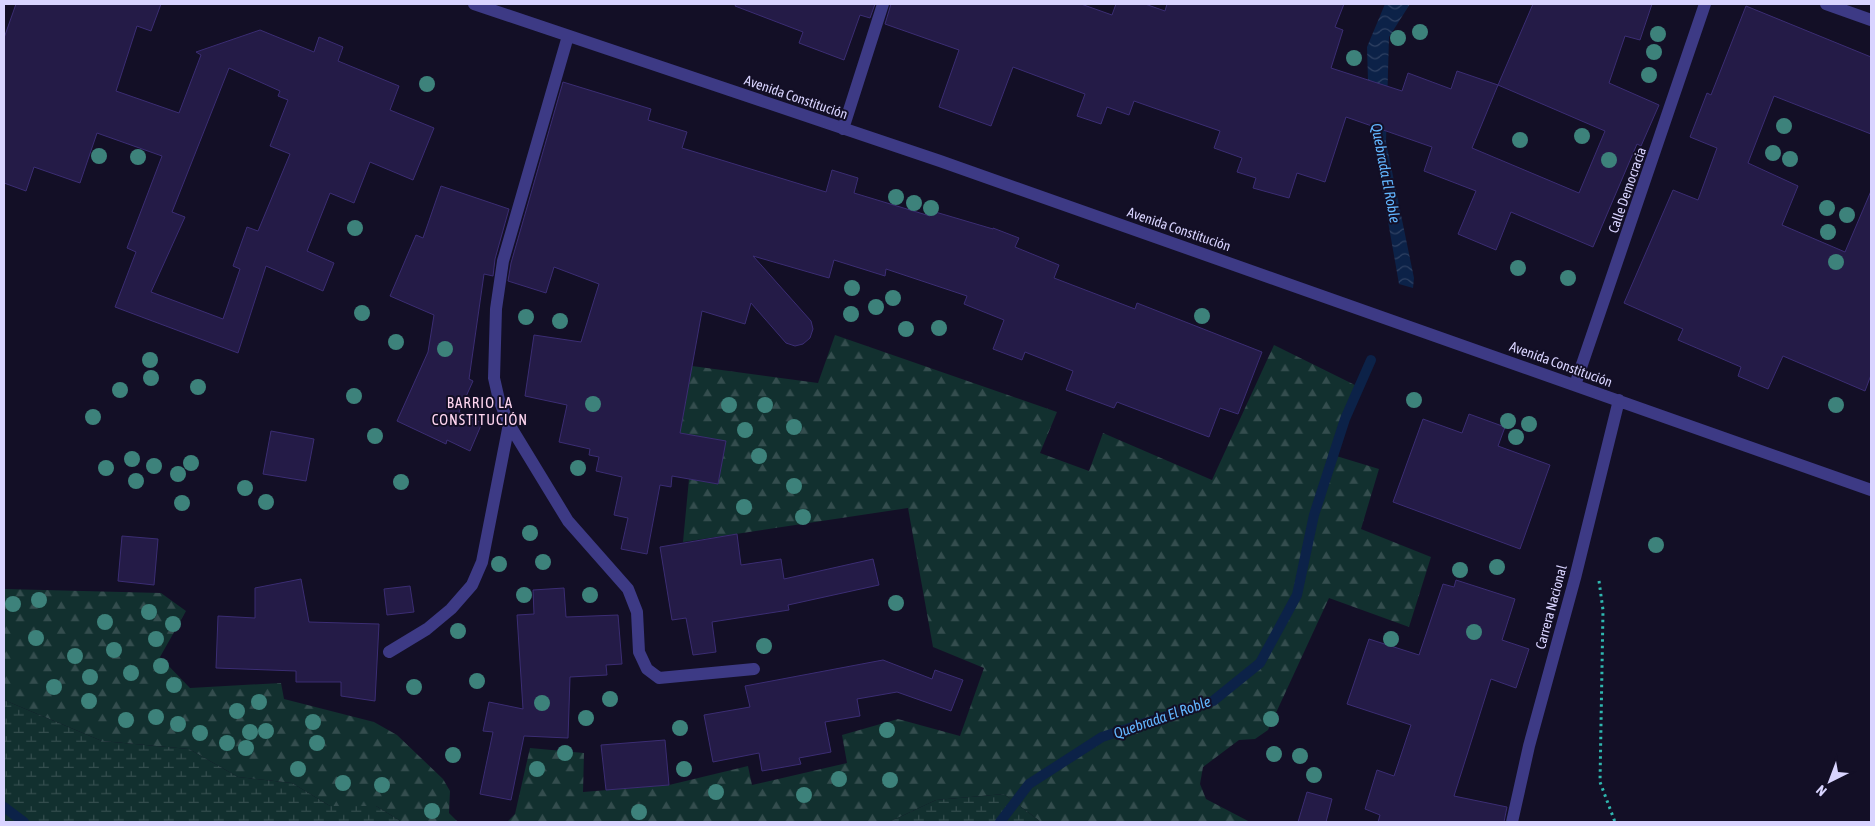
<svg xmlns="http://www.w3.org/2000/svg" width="1875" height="826" font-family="'Asap Condensed',sans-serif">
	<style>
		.forest { fill: url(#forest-firs) }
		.wetland { fill: url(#wetland-marsh) }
		.water { fill: url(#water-waves) }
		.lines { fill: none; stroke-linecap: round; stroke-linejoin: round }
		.stream { stroke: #0c2248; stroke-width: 10 }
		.building { fill: #241b47; stroke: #3b2d73; fill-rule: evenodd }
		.path { stroke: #2fb8b0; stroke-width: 3; stroke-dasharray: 2.5 4; stroke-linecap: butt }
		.street { stroke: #3d3a85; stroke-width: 12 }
		.tree { fill: #3d827b }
		.labels { text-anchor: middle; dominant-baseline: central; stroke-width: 4; stroke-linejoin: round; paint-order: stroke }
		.street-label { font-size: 14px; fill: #d9d4ff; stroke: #130f26 }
		.water-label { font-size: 15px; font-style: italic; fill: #62b6ff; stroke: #130f26 }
		.neighbourhood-label { font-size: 15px; letter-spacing: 1px; fill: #ffd6f0; stroke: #130f26 }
	</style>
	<defs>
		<pattern id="forest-firs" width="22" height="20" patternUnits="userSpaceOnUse" patternTransform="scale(1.25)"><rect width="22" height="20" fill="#12302f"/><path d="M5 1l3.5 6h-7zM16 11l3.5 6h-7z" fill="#344d4e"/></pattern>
		<pattern id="wetland-marsh" width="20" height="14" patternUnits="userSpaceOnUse" patternTransform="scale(1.25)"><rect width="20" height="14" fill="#12302f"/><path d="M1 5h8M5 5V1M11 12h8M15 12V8" fill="none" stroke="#344d4e"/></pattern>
		<pattern id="water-waves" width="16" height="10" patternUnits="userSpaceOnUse" patternTransform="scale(1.25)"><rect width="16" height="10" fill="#0c2248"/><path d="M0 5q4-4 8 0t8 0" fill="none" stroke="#2f4163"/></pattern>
	</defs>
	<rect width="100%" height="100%" fill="#130f26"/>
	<path class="forest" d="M835,335l222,77 -17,41 49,18 14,-38 109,47 62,-135 85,42 -14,32 -12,36 46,14 -18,60 70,28 -22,70 -80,-29 -61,132 -13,9 -16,1 -36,27 -3,17 6,15 44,23h-209l-37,-28 -68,6 -47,22h-382l8,-8 15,-66 54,5 -1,39 86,-7 79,-19 4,19 95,-22 -5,-28 56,-16 62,17 24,-68 -51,-21 -25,-139 -225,34 6,-63 29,5 8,-43 -46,-8 12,-67 126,17z
		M5,589l156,4 25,18 -26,46 30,31 91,-5 3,16 90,23 23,13 46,44 7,12 -1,22 9,9h-56l-26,-16h-46l-38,-23 -54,-6 -49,-28 -87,-8 -98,-41z"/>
	<path class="wetland" d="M4,700l98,41 87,8 49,28 54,6 38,23h46l26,16h-398z
		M1004,794l37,28h-152l47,-22z"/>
	<path class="water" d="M1385,4h25l-21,33 -3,105 28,136 -1,10 -14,-4 -30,-171 -2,-66z"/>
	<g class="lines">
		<path class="stream" d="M4,807l20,15
			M1000,822l29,-38 73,-47 111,-36 47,-38 37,-68 17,-80 31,-96 26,-59"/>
	</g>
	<path class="building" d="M16,4h145l-10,27 -14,-5 -21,65 63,22 22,-58 -5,-3 64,-22 54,22 5,-15 24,10 -5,14 61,25 -9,24 44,18 -21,52 -43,-18 -16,41 -24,-10 -23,58 27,12 -11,28 -57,-25 -28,87 -123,-46 21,-55 -9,-4 35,-92 -65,-23 -17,50 -46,-16 -8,24 -22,-8v-145zM229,68l51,23 -2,5 10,4 -18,46 20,8 -32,77 -11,-4 -14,39 7,3 -17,50 -72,-27 34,-75 -13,-5z
		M736,4h139l-5,14 -10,-3 -16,45 -45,-17 4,-11 -68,-26z
		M891,4h190l31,11 4,-11h29l20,7 2,-7h177l-9,23 8,3 -12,38 71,23 6,-18 43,16 6,-18 41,14 35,-81h119l-12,36 -15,-4 -16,47 50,22 -18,41 -4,-2 -44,103 -82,-35 -15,38 -38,-16 18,-43 -52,-20 8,-24 -86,-30 -21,65 -28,-9 -8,25 -36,-10 3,-10 -19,-6 5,-14 -28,-10 6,-17 -86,-30 -5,14 -22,-8 -6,17 -24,-8 8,-22 -72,-27 -22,59 -52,-19 20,-57 -74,-26zM1498,85l107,46 -26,62 -107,-45z
		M1746,6l125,51v77l-97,-38 -26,67 50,23 -16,39 63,27 26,-61v184l-6,16 -82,-35 -15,33 -30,-13 3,-9 -63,-27 5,-11 -59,-26 49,-113 25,10 19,-52 -27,-11 17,-44 4,2z
		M563,82l88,27 -3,11 39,12 -5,16 144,44 6,-22 26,8 -4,15 76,23 2,-5 61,18v-1l26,10 -4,9 44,18 -5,13 81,31 2,-6 125,49 -24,62 -18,-6 -11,29 -92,-35 -3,6 -48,-18 7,-19 -48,-19 -3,8 -29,-11 11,-29 -40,-16 3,-8 -81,-27 -1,7 -51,-16 -5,18 -76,-22 58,65 2,8 -3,9 -7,6 -8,2 -9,-3 -35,-40 -6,21 -43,-13 -22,122 46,8 -8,43 -46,-8 -1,11 -11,-2 -13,69 -26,-5 7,-31 -14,-3 8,-38 -26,-6 3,-14 -10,-2 1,-6 -31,-7 8,-37 -42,-9 9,-61 47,7 18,-58 -45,-17 -8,26 -38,-12 3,-18z
		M441,186l68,23 -14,50 -2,17 -9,-2 -15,105 4,2 -14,31 23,11 -12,28 -23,-11 -1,4 -49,-23 31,-69 6,-37 -44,-19 26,-61 7,3z
		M1469,414l36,13 -7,19 52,19 -30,84 -127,-47 30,-83 39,14z
		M271,431l43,8 -8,42 -43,-7z
		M737,534l4,31 40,-6 3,20 89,-20 6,26 -91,20 1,5 -77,12 4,30 -23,3 -7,-37 -14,2 -12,-73z
		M122,536l36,3 -4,46 -36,-4z
		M301,579l8,43 70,2 -4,77 -34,-5v-14h-45v-11l-80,-3 2,-52 37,2v-30z
		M1456,580l59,19 -13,41 27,9 -13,39 -25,-9 -37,117 53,11 -3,15h-126l2,-7 -15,-6 12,-39 17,6 17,-51 -64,-21 22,-65 50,16 24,-71 11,3z
		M410,586l4,26 -27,3 -3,-26z
		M564,588l2,29 52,-2 4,49 -16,1 1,10 -37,2 -2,61 -44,-2 -13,64 -31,-6 13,-62 -10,-1 6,-29 34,7 -6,-94 17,-1 -1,-24z
		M883,660l49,19 3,-9 28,10 -12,31 -54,-19 -40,7 3,17 -35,6 6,30 -32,6 2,6 -39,7 -3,-18 -46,9 -9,-47 46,-8 -5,-21z
		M665,740l4,45 -63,5 -5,-45z
		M1307,792l25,7 -6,23h-28z"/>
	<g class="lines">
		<path class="path" d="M1599,581l4,29 -3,172 15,40"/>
		<path class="street" d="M474,4l466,157 931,329
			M1826,4l45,16
			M568,36l-65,225 -7,48 -2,69 5,22 10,24 59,97 60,68 9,23 2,40 8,17 12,9 95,-9
			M843,129l40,-125
			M1575,385l130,-381
			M389,652l38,-23 24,-20 21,-24 10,-23 27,-138
			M1512,822l17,-76 46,-168 44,-178"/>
	</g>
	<g class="tree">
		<circle cx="1420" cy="32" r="8"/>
		<circle cx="1658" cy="34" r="8"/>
		<circle cx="1398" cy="38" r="8"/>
		<circle cx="1654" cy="52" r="8"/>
		<circle cx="1354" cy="58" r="8"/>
		<circle cx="1649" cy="75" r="8"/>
		<circle cx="427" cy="84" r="8"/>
		<circle cx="1784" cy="126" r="8"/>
		<circle cx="1582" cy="136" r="8"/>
		<circle cx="1520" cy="140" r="8"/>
		<circle cx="1773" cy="153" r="8"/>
		<circle cx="99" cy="156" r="8"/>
		<circle cx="138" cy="157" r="8"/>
		<circle cx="1790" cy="159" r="8"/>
		<circle cx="1609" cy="160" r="8"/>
		<circle cx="896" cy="197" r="8"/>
		<circle cx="914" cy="203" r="8"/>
		<circle cx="931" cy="208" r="8"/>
		<circle cx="1827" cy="208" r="8"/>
		<circle cx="1847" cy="215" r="8"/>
		<circle cx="355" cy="228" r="8"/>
		<circle cx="1828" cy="232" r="8"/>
		<circle cx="1836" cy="262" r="8"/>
		<circle cx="1518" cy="268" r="8"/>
		<circle cx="1568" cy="278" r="8"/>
		<circle cx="852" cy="288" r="8"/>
		<circle cx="893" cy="298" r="8"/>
		<circle cx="876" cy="307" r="8"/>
		<circle cx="362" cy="313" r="8"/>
		<circle cx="851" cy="314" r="8"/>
		<circle cx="1202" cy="316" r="8"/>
		<circle cx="526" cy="317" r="8"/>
		<circle cx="560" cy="321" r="8"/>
		<circle cx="939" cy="328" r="8"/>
		<circle cx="906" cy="329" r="8"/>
		<circle cx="396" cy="342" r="8"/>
		<circle cx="445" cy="349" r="8"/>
		<circle cx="150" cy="360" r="8"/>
		<circle cx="151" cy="378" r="8"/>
		<circle cx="198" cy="387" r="8"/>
		<circle cx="120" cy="390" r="8"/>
		<circle cx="354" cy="396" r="8"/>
		<circle cx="1414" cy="400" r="8"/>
		<circle cx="593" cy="404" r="8"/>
		<circle cx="729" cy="405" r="8"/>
		<circle cx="765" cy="405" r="8"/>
		<circle cx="1836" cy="405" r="8"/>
		<circle cx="93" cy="417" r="8"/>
		<circle cx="1508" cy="421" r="8"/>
		<circle cx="1529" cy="424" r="8"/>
		<circle cx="794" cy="427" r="8"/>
		<circle cx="745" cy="430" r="8"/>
		<circle cx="375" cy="436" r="8"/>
		<circle cx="1516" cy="437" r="8"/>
		<circle cx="759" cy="456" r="8"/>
		<circle cx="132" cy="459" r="8"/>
		<circle cx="191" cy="463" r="8"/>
		<circle cx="154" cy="466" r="8"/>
		<circle cx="106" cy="468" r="8"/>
		<circle cx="578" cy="468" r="8"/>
		<circle cx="178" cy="474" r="8"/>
		<circle cx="136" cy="481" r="8"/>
		<circle cx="401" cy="482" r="8"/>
		<circle cx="794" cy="486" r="8"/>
		<circle cx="245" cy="488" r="8"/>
		<circle cx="266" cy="502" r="8"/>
		<circle cx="182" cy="503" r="8"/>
		<circle cx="744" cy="507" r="8"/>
		<circle cx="803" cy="517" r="8"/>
		<circle cx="530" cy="533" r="8"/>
		<circle cx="1656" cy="545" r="8"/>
		<circle cx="543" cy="562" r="8"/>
		<circle cx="499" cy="564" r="8"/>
		<circle cx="1497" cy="567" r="8"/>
		<circle cx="1460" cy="570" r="8"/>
		<circle cx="524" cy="595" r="8"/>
		<circle cx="590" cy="595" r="8"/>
		<circle cx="39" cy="600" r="8"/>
		<circle cx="896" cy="603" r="8"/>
		<circle cx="13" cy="604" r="8"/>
		<circle cx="149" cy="612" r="8"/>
		<circle cx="105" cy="622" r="8"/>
		<circle cx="173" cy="624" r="8"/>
		<circle cx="458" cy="631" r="8"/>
		<circle cx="1474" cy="632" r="8"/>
		<circle cx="36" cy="638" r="8"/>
		<circle cx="156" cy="639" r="8"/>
		<circle cx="1391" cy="639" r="8"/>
		<circle cx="764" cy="646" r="8"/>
		<circle cx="114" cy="650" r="8"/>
		<circle cx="75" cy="656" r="8"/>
		<circle cx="161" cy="666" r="8"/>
		<circle cx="131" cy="673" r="8"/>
		<circle cx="90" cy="677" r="8"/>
		<circle cx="477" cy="681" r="8"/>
		<circle cx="174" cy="685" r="8"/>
		<circle cx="54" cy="687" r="8"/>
		<circle cx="414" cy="687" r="8"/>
		<circle cx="610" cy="699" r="8"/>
		<circle cx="89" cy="701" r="8"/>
		<circle cx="259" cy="702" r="8"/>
		<circle cx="542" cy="703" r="8"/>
		<circle cx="237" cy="711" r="8"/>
		<circle cx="156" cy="717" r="8"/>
		<circle cx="586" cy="718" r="8"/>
		<circle cx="1271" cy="719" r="8"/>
		<circle cx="126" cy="720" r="8"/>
		<circle cx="313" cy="722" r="8"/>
		<circle cx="178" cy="724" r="8"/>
		<circle cx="680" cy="728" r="8"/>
		<circle cx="887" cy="730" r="8"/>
		<circle cx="266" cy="731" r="8"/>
		<circle cx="250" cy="732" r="8"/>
		<circle cx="200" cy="733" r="8"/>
		<circle cx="227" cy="743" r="8"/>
		<circle cx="317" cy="743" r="8"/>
		<circle cx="246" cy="748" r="8"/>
		<circle cx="565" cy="753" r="8"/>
		<circle cx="1274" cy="754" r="8"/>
		<circle cx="453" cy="755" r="8"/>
		<circle cx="1300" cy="756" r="8"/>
		<circle cx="298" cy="769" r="8"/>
		<circle cx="537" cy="769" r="8"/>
		<circle cx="684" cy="769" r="8"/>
		<circle cx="1314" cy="775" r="8"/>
		<circle cx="839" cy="779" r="8"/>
		<circle cx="890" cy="780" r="8"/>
		<circle cx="343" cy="783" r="8"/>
		<circle cx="382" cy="785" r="8"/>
		<circle cx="716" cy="792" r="8"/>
		<circle cx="804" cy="795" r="8"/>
		<circle cx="432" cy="811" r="8"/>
		<circle cx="639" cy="812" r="8"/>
	</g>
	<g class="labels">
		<g class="street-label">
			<text transform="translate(796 97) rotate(19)">Avenida Constitución</text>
			<text transform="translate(1627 190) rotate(-71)">Calle Democracia</text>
			<text transform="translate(1179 229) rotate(19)">Avenida Constitución</text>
			<text transform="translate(1561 364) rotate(20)">Avenida Constitución</text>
			<text transform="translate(1551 607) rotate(-75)">Carrera Nacional</text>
		</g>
		<g class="water-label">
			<text transform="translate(1386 173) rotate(79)">Quebrada El Roble</text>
			<text transform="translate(1162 717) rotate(-19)">Quebrada El Roble</text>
		</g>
		<g class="neighbourhood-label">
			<text x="480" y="402">BARRIO LA<tspan x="480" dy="17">CONSTITUCIÓN</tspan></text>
		</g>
	</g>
	<rect width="1875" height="826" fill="none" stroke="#d9d4ff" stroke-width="10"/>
	<g transform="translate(1830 781) rotate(222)" stroke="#130f26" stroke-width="4" paint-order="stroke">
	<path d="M0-4L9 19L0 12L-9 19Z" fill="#d9d4ff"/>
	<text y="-8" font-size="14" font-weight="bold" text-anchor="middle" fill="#d9d4ff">N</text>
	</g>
</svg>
